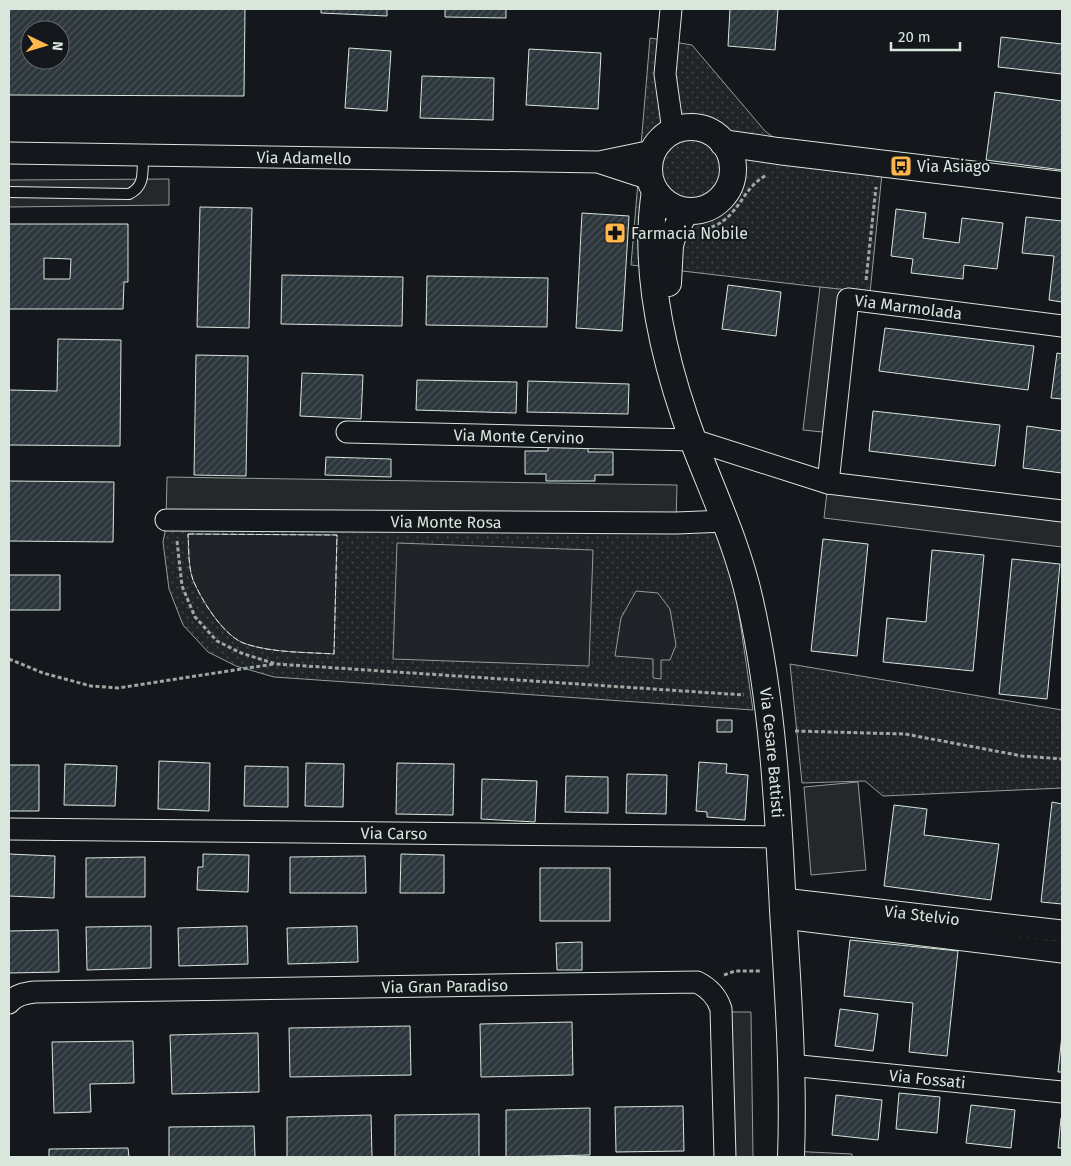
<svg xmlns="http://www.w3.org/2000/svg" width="1071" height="1166" font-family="'Fira Sans',sans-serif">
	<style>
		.grass { fill: url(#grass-dots); stroke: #939e99 }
		.park { fill: #202428; stroke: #939e99 }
		.parking { fill: #24282b; stroke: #939e99 }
		.building { fill: url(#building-hatch); stroke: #d8e6dc; fill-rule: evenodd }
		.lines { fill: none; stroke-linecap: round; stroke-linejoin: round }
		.service-casing { stroke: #d8e6dc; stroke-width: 12 }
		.minor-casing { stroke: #d8e6dc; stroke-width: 23 }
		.tertiary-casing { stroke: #d8e6dc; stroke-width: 28 }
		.path { stroke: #9da8a2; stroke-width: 3; stroke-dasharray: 4 2.5; stroke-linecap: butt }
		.service { stroke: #14181c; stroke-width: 10 }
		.minor { stroke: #14181c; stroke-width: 21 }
		.tertiary { stroke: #14181c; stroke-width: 26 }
		.fence { stroke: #d8e6dc; stroke-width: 1; stroke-dasharray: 6 2.5; stroke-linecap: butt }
		.labels { text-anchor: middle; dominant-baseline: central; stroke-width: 4; stroke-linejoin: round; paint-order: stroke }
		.street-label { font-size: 16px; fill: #d8e6dc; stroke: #14181c }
		.poi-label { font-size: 16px; fill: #d8e6dc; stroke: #14181c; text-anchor: start }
	</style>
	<defs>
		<pattern id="grass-dots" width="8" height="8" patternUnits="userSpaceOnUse" patternTransform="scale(1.25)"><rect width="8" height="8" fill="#202428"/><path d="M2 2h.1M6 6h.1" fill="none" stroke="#404447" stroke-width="1.8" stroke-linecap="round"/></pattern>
		<pattern id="building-hatch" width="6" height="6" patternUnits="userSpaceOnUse" patternTransform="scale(1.25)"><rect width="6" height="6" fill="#2c363c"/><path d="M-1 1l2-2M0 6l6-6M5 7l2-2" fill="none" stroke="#4a5358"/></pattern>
	</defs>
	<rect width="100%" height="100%" fill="#14181c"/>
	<path class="grass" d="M650,38l42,7 73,86 29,22 89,10 -13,130 -239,-28z
		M167,521l552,10 17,63 17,116 -479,-33 -38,-11 -28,-14 -25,-27 -14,-36 -6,-47z
		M790,664l272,46v78l-179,8 -18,-15 -63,2z
		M789,1151l63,3v3h-63z"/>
	<path class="park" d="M188,534l149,1 -3,119c-29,-2 -60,-1 -88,-10 -22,-7 -44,-43 -53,-64 -5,-14 -4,-31 -5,-46z
		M397,543l196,7 -4,116 -196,-7z
		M636,591l22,2 12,16 6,36 -6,15h-9v19l-8,-1v-19l-38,-3 6,-38z"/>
	<path class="parking" d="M169,179v26l-160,2v-27z
		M820,287l29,3 -17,143 -29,-3z
		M167,477l510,8 -1,38 -510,-3z
		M828,483l234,28v36l-238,-29z
		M858,782l8,88 -55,5 -7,-88z
		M731,1012h20l2,145h-20z"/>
	<path class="building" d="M9,9h236l-1,87 -235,-1zM30,30h30v30h-30z
		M321,9h66v7l-66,-3z
		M445,9h61v9l-61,-1z
		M730,9h48l-3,41 -47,-4z
		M1001,37l61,7v30l-64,-7z
		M349,48l42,3 -4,60 -42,-3z
		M529,49l72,4 -3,56 -72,-4z
		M422,76l72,2 -1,42 -73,-2z
		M995,92l67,9v69l-76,-10z
		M200,207l52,1 -3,120 -52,-1z
		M896,209l30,4 -3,25 36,5 3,-25 41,5 -6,46 -33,-4 -1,14 -52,-6 2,-14 -22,-3z
		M582,213l47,3 -7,115 -46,-3z
		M1026,217l36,4v81l-13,-2 5,-44 -32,-3z
		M9,224h119v58h-4l-1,27h-114zM44,258l27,1 -1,20h-26z
		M282,275l121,2 -1,49 -121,-2z
		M427,276l121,2 -1,49 -121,-2z
		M728,285l53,7 -5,44 -54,-7z
		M885,328l149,18 -6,44 -149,-19z
		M58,339l63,1 -1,106 -111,-1v-55l48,1z
		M1057,353l5,1v45l-11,-1z
		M196,355l52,1 -2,120 -52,-1z
		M302,373l61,2 -2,44 -61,-3z
		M417,380l100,2 -1,31 -100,-3z
		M528,381l101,3 -1,30 -101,-2z
		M873,411l127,14 -5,41 -126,-15z
		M1027,426l35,5v42l-39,-5z
		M548,440l40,1v11h25v23h-18v6h-49v-7h-21v-23h23z
		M326,457l65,2v18l-66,-2z
		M9,481l105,1 -1,60 -104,-1z
		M823,539l45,5 -11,112 -46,-5z
		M932,550l52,5 -11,116 -90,-9 4,-44 39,4z
		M1012,559l48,5 -13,135 -48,-5z
		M9,575h51v35h-51z
		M717,720h15v12h-15z
		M159,761l51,2 -1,48 -51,-2z
		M699,762l28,2 -1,9 22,2 -3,45 -38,-3v-5l-11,-1z
		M306,763l38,1 -1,43 -38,-1z
		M397,763l57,1 -1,51 -57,-1z
		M65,764l52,2 -2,40 -51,-1z
		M9,765h30v46h-30z
		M245,766l43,1v40l-44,-1z
		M627,774l40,1 -1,39 -40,-1z
		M566,776l42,1v36l-43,-1z
		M482,779l55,2 -2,41 -54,-3z
		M1052,802l10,2v100l-21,-2z
		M894,805l33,4 -3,26 75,9 -8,56 -107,-14z
		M9,854l46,2 -1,42 -45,-2z
		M203,854l46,1 -1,37 -51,-2 1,-23h5z
		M401,854l43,1v38h-44z
		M365,856l1,37h-76v-36z
		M145,857v40h-59v-39z
		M540,868h70v53h-70z
		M151,926v42l-64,2 -1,-43z
		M247,926l1,38 -69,2 -1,-38z
		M357,926l1,36 -70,2 -1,-36z
		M58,930l1,42 -50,1v-42z
		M850,940l108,11 -11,105 -38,-4 4,-49 -69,-7z
		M582,942v28h-25l-1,-27z
		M840,1009l38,5 -5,37 -38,-5z
		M572,1022l1,53 -92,2 -1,-53z
		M410,1026l1,49 -121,2 -1,-49z
		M258,1033l1,59 -87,2 -2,-59z
		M1062,1035v37h-4z
		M133,1041l1,42 -44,1 1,28 -37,1 -2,-71z
		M899,1093l41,4 -3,36 -41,-4z
		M836,1095l46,5 -4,40 -46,-5z
		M971,1105l44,5 -4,38 -45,-5z
		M683,1106l1,45 -68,1 -1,-45z
		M590,1108v47l-84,2v-47z
		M479,1114v43h-84v-42z
		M371,1115l1,42h-85v-40z
		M1061,1118h1v30h-4z
		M254,1126l1,31h-86v-30z
		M128,1148l1,9h-80v-8z"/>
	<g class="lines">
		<g class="service-casing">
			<path id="service" d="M9,192l120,2c17,-8 13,-23 14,-40"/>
		</g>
		<g class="minor-casing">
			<g id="minor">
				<path d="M671,9l-6,65 8,57"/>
				<path id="s1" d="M9,153l590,9 53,-11"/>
				<path d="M601,163l49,16"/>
				<path id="s2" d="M347,432l346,8 135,43 234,28"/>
				<path id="s3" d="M828,483l20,-184 214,27"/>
				<path id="s4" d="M166,520l510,3 50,-2"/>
				<path id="s5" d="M9,829l770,8"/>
				<path id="s6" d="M783,899l279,32"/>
				<path d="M784,918l278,34"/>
				<path id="s7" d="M9,1003c6,-8 16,-10 26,-11l662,-10c12,6 20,14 24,27l4,148"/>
				<path id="s8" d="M790,1065l272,27"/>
			</g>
		</g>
		<g class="tertiary-casing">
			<g id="tertiary">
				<circle cx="691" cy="169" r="42"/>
				<path d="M723,143l55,8 284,34"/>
				<path id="s9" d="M655,191c-13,83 10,174 39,252 20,52 44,103 56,158 23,102 28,205 33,309 5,82 11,165 8,247"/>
				<path d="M668,283l2,-38 3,-10 12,-23"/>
			</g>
		</g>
		<path class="path" d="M705,229c6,-2 13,-4 18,-8 18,-13 23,-36 44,-46
			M866,280l10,-93
			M177,541l5,45 13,31 22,24 24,12 35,11 468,31
			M9,659l34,14 48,13 27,2 156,-24
			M795,731l110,3 117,22 40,3
			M724,975l11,-4h27"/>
		<use href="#service" class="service"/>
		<use href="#minor" class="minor"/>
		<use href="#tertiary" class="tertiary"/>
		<path class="fence" d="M188,534l149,1 -3,119c-29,-2 -60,-1 -88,-10 -22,-7 -44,-43 -53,-64 -5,-14 -4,-31 -5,-46z"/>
	</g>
	<defs>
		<g id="bus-square" transform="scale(1.125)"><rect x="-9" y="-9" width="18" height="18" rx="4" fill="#ffb74d" stroke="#14181c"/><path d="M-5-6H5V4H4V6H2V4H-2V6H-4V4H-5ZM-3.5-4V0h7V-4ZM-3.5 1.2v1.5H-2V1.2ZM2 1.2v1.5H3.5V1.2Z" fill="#111"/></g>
		<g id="pharmacy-square" transform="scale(1.125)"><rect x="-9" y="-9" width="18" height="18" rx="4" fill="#ffb74d" stroke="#14181c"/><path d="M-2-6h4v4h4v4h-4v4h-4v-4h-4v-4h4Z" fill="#111"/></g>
	</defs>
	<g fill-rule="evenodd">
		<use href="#bus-square" x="901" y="166"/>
		<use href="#pharmacy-square" x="615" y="233"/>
	</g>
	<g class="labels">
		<g class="street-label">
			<text stroke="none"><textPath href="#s1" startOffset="295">Via Adamello</textPath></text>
			<text stroke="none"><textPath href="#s3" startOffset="246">Via Marmolada</textPath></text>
			<text stroke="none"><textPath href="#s2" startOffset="172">Via Monte Cervino</textPath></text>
			<text stroke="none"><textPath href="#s4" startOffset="280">Via Monte Rosa</textPath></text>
			<text stroke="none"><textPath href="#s9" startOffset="579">Via Cesare Battisti</textPath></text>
			<text stroke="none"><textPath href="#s5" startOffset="385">Via Carso</textPath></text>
			<text stroke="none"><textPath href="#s6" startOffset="140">Via Stelvio</textPath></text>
			<text stroke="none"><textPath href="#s7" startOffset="439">Via Gran Paradiso</textPath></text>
			<text stroke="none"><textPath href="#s8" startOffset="138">Via Fossati</textPath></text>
		</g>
		<g class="poi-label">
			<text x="917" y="166">Via Asiago</text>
			<text x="631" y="233">Farmacia Nobile</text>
		</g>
	</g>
	<rect width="1071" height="1166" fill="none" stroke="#d8e6dc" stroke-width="20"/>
	<g transform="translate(45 45) rotate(95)"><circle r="24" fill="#14181c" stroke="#626a69"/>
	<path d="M0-4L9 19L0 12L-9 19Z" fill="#ffb74d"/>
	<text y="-8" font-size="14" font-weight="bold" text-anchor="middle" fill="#d8e6dc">N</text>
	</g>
	<path d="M891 42v8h69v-8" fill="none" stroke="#d8e6dc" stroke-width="2.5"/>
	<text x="898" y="42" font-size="15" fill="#d8e6dc" stroke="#14181c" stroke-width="4" paint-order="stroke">20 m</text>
</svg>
